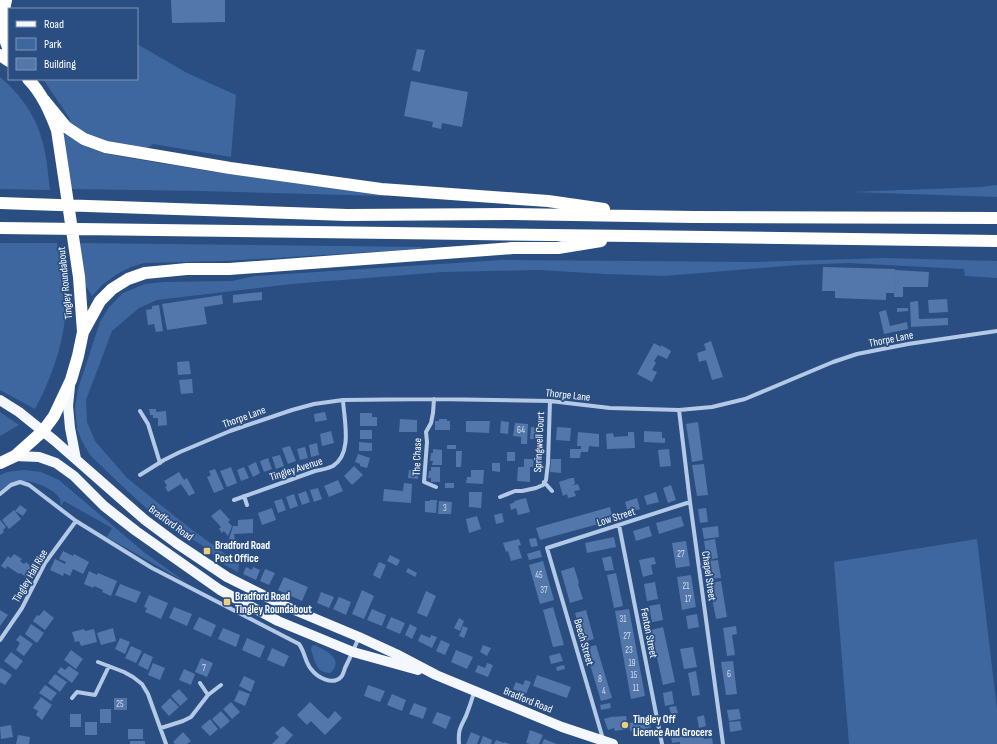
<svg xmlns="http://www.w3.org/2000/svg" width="997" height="744" font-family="'Sofia Sans Condensed',sans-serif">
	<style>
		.green { fill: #3f679f }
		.building { fill: #5377aa }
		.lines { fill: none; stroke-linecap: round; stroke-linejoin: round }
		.street { stroke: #b3c9e6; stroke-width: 4 }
		.primary { stroke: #f4f7fd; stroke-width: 10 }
		.highway { stroke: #fff; stroke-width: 12 }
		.poi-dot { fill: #edcf7a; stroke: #2a4e82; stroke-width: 1.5 }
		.labels { text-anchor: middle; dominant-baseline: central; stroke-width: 3.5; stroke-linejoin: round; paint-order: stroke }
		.number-label { font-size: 9px; fill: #d4ddea }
		.street-label { font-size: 11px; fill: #fff; stroke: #2a4e82 }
		.poi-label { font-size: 11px; font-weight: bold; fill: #fff; stroke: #2a4e82; text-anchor: start }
	</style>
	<rect width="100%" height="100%" fill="#2a4e82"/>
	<path class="green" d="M137,44l50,29 49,22 -5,62 -78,-13 -8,6 -38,-8 -21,-8 -18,-11 2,-4 -27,-40h94z
		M0,77c21,18 37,40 43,67 4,14 5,31 7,46l-50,-1z
		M63,133l26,15 19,6 39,7 68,11 171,23v1l-184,-5 -131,-2z
		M997,185v12l-145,-5 129,-5z
		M0,243h57c4,25 11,51 8,76 -4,32 -15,62 -30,90l-35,-19z
		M79,243l342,4v2l-197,12 -80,2 -13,4 -14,7 -15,11 -10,11 -7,-11z
		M885,258l112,3v17l-32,-2 -1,-7 -116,-6 -51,2 -133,11 -58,-2 -67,-4 -96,2 -152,12 -134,16 -18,8 -27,23 -26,69 1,22 8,19 32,37 60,48 52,38 -1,8 -13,-7 -22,-19 -38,-24 -20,-15 -27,-25 -28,-27 -8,-14 -5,-12 -2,-22 3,-18 22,-67 9,-15 14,-14 22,-9 19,-2 68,-1 23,-5 246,-16 254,2z
		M0,412l19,13 -19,11z
		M24,470l17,2 18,8 86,73 42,30 -80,-46 5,-9 -48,-27 -3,5c-1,-2 0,-5 -1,-7 -4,-9 -27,-19 -37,-18 -9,0 -16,5 -23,10v-16l7,-3z
		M977,539l20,171v34h-148l-15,-182z
		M315,645c5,3 13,6 17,11 6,5 4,13 -2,17 -15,-1 -14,-11 -19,-23l1,-4z"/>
	<path class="building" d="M171,0h54v22l-53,1z
		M417,49l8,1 -5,22 -8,-2z
		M411,81l57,11 -6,35 -20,-4 -1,6 -9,-2 1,-5 -29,-6z
		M823,267l72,2 -1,24h-8v7l-51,-2v-7h-13z
		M895,270l34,2 -1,15h-25v10h-9z
		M262,292v8l-29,3v-8z
		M222,295l1,9 -19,3 3,17 -40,6 -5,-26z
		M947,299l1,13 -19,1 -1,-13z
		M918,301l1,18 29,-1v7l-37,2 -1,-25z
		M159,305l4,26 -7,1 -2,-8 -6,1 -2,-15 6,-1v-3z
		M897,308h11v3l-11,1z
		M886,310l4,16 17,-4 1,7 -24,5 -5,-22z
		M711,341l12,36 -11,3 -6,-20 -7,2 -2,-9 9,-3 -2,-6z
		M654,343l7,4v-2l10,6 -4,8 -9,-4 -4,6 2,2 -4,7 5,2 -5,10 -15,-8z
		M189,361l2,13 -13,1 -1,-13z
		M192,379l1,14 -12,1 -2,-14z
		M149,409h7v3l10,-1 1,14 -9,1v-8h-5v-3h-3z
		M325,412l2,8 -12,2 -1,-8z
		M360,413h12v4h5v9h-17z
		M400,419l17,1v12h-18z
		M439,419h8v2h3v9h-15v-9h4z
		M466,421h24l-1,12 -23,-1z
		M501,421l8,1 -1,12 -8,-1z
		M698,422l5,38 -11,2 -6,-38z
		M515,423l13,1 -1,20h-6v-7l-8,-1z
		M531,427l10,1 -1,11h-10z
		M557,427l14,1 -1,13 -14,-1z
		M360,430h12v9h-12z
		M331,431l3,12 -12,3 -2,-12z
		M644,431l18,1v6h3v5l-21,-1z
		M578,432l21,2v13l-10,-1 -1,6h-7l-1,6h-10v-9h11v-3h-4z
		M628,432h6l1,16 -28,1 -1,-15 7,-1 1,4 14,-1z
		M359,442l13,1v8h-13z
		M317,443l2,12 -8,2 -2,-12z
		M447,445h9v4h-9z
		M290,446l6,15 -8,3 -6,-16z
		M305,447l3,11 -8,2 -3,-11z
		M433,449l9,1v15h-10l1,-4h-3l1,-8h2z
		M669,449l2,17 -11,1 -2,-17z
		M456,451h6l-1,16h-5z
		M507,452h8v9h-8z
		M358,454l12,4 -3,10 -7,-2v-2l-5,-2z
		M280,455l4,11 -8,3 -4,-12z
		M268,458l4,11 -8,3 -4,-11z
		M524,459h10l-1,8h-3v15l-13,-1 1,-14h6z
		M551,459h10v14l-11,-1z
		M256,462l4,11 -7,4 -5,-11z
		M492,463h8v9l-8,-1z
		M704,464l4,31 -11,1 -5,-31z
		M354,466l9,9 -11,10 -8,-9z
		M231,467l6,16 -10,4 -7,-16z
		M244,467l5,11 -8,3 -4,-11z
		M431,467h9v15h-9v-4h-3l1,-7h2z
		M215,469l9,20 -10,4 -7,-16 4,-2 -2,-4z
		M409,470l9,1v8l-10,-1z
		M471,470h13l-1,14 -17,-1 1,-6h4z
		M179,472l5,8 3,-2 8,15 -6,3 -8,-12 -13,8 -3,-5 2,-1 -3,-5z
		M571,478h3l1,6 -4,2 7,-2 2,6 -6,1 2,5 -8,2 -1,-4 -4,2 -4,-14z
		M338,480l5,11 -14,6 -5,-11z
		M404,483l8,1 -1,19 -28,-2 1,-12 19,2z
		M445,483h9v5h-9z
		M671,485l5,15 -8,3 -5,-15z
		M318,488l4,11 -8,3 -4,-12z
		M306,491l4,11 -8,3 -4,-11z
		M469,492h13l-1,16 -12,-1z
		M656,492l3,10 -12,3 -3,-9z
		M294,494l4,12 -8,3 -4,-12z
		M526,498l4,14 -12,3 -2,-7 -5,2 -1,-6 5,-2 -1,-1z
		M637,498l3,11 -12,4 -3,-11z
		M282,499l4,11 -8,3 -4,-12z
		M430,500h7l-1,13 -11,-1v-11h5z
		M439,501l13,1 -1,12h-13z
		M20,505l7,5 -4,6 -8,-5z
		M610,507l3,13 -73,20 -4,-12z
		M272,508l4,12 -14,5 -4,-12z
		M706,508l2,14 -8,1 -2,-14z
		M220,509l10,11 -2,2 4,4 -4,10 -4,-5 -2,2 -3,-4 2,-2 -10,-11z
		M14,510l7,9 -12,10 -7,-9z
		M502,513l2,9 -8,2 -2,-9z
		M477,516l4,13 -12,4 -3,-14z
		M681,516l3,10 -25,8 -3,-11z
		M253,519v14l-19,1 1,7 -6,-2 4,-13h5v-6z
		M0,520l6,7 -3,3 1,2 -4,3z
		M649,526l3,10 -16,5 -3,-10z
		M718,526l1,11 -15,2 -2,-11z
		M614,537l2,10 -29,6 -2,-10z
		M536,538l2,8 -7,1 -2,-8z
		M519,539l2,6 -3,1 4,12 -11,3 -3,-10 -2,1 -3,-9z
		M715,539l3,19 -11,2 -3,-19z
		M686,541l4,25 -14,2 -4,-25z
		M540,550l2,7 -13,3 -2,-6z
		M63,551l10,5 1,-2 15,8 -6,12 -10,-5 -3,7 -6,-3 -1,3 -13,-6 5,-11 10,5 1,-2 -7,-3z
		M14,554l8,5 -2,2 4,3 2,-2 6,5 -6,10 -6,-4 -1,1 -12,-8 -1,3 -5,-3 7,-10 3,2z
		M390,555l10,5 -3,6 -10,-5z
		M611,556l3,14 -9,1 -3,-13z
		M654,557l2,7 -5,1 2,9 -10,3 -4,-17z
		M718,560l3,18 -11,1 -2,-18z
		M543,561l11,39 -14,4 -11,-39z
		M379,562l7,3 -6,14 -7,-4z
		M246,567l6,3 1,-3 7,3 -4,10 -13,-6z
		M574,567l5,16 -1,1 5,15 -13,4 -9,-32z
		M408,568l9,5 -2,4 -9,-5z
		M265,569l10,4 -6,12 -9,-4z
		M89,571l8,4 1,-2 19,8 -6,15 -9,-4 1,-2 -9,-4 -1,2 -9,-4z
		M616,573l7,33 -9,2 -7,-33z
		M691,575l5,32 -14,3 -5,-33z
		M284,577l24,10 -6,14 -24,-11z
		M721,581l6,36 -11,2 -7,-36z
		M655,582l3,17 -11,2 -3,-17z
		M120,584l21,8 -5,11 -21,-8z
		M362,590l12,6 -10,23 -12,-5z
		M426,591l10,5 -9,21 -10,-4z
		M321,592l13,5 -5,11 -12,-5z
		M149,595l19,8 -7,16 -16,-7 2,-4 -3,-1z
		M339,597l12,5 -5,13 -13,-6z
		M660,604l3,16 -11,2 -3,-16z
		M174,607l18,7 -5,12 -18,-8z
		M553,607l11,38 -11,2 -10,-37z
		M372,609l14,6 -4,11 -15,-6z
		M629,609l16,87 -14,3 -16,-88z
		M0,610l8,5 -8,11z
		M44,610l10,8 -9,12 -12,-9 4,-6 2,1z
		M586,610l8,29 -11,3 -8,-29z
		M697,614l2,13 -11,2 -2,-13z
		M199,617l17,8 -5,12 -18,-8z
		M391,617l14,6 -5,11 -14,-6z
		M459,618l5,3 -4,10 -6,-3z
		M31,624l13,9 -7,10 -12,-9z
		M410,624l7,4 -5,11 -7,-4z
		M463,626l5,2 -4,10 -5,-2z
		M736,626l1,8 -5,1 3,20 -8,1 -4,-28z
		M663,627l12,55 -12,3 -12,-55z
		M113,628l3,13 -15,4 -4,-12z
		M223,628l17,7 -4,12 -18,-8z
		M84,629l1,2 9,-2 3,13 -16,4 -2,-5 -4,1 -3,-10z
		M421,634l9,4 1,-3 6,2 -5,11 -14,-7z
		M20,635l13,9 -9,12 -8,-6 4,-7 -4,-3z
		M120,638l10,4 -5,12 -10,-5z
		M247,638l18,8 -5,12 -18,-8z
		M441,640l9,4 -5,11 -9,-4z
		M483,645l8,3 -4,8 -7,-4z
		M596,645l16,53 -11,3 -16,-53z
		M131,646l11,5 -6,12 -11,-5z
		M693,647l4,20 -13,2 -4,-20z
		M272,648l17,8 -5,11 -17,-7z
		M71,650l12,9 -7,10 -12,-9z
		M456,650l17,7 -6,12 -16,-7z
		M11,652l12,9 -7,9 -12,-9z
		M144,653l9,4 -5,13 -10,-5z
		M560,653l3,8 -12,3 -2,-8z
		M201,658l12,5 -6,14 -12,-5z
		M733,661l4,33 -11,1 -5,-33z
		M153,663l12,5 -5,12 -12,-5z
		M487,663l6,2 -5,12 -13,-5 3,-7 7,3z
		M564,665l1,4 -8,2 -1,-4z
		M69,666l10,7 -7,10 -15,-11 4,-5 4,3z
		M1,668l11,7 -7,10 -5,-3v-13z
		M184,669l11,5 -4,11 -12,-5z
		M696,671l4,24 -8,1 -4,-23z
		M55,674l12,8 -7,10 -12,-9z
		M537,675l34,12 -4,11 -34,-12z
		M244,676l11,5 -4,11 -12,-6z
		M525,680l6,2 -5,12 -13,-5 3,-7 7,3z
		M45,685l12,8 -6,8 -12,-8z
		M368,685l17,6 -5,11 -16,-6z
		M179,689l9,10 -8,7 -9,-10z
		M239,690l11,4 -5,12 -11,-5z
		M672,691l2,13 -9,2 -2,-13z
		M392,694l14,6 -4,11 -15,-6z
		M41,697l11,8 -10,15 -6,-5 2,-4 -5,-3z
		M114,698h13v12h-13z
		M170,698l9,9 -10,9 -8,-9z
		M231,702l9,10 -8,7 -9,-10z
		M310,702l18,17 7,-8 7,7 -17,17 -14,-14 -4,4 -10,-10z
		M414,703l13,5 -4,11 -14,-5z
		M610,703l1,5 -10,2 -1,-5z
		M676,706l2,7 -7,1 -2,-7z
		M100,709h11v14h-11z
		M739,709l2,10 -12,2 -2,-11z
		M221,711l9,10 -9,8 -9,-10z
		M437,712l14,5 -5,12 -14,-6z
		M70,714h11v13h-11z
		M704,715l2,11 -7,2 -2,-11z
		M626,716l2,13 -13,2 -1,-3 -6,2 -4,-11 7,-2z
		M210,719l8,10 -8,7 -9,-9z
		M650,720l1,7 -3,1 1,6 -14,2 -1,-6 -4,1 -1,-8z
		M740,721l2,9 -12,2 -1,-10z
		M85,722h12v13h-12z
		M11,725l2,12 -12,2 -1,-12z
		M283,726l10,9 -8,9h-13l7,-7 -4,-4z
		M128,729h15v10h-15z
		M530,730l13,5 -4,9h-9l-4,-1z
		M678,730v3l8,-1 1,3 7,-1 1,3 8,-1 1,3 8,-1 1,6h-33v-2l-8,1 -2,-12z
		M183,732l8,9 -4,3h-12l-2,-2z
		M471,732l9,4 -3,8h-11z
		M18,735l12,2 -1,7h-13z
		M483,736l9,4 -1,4h-11z
		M544,739l13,5h-15z
		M496,740l8,3v-1l6,2h-16z
		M130,741h15v3h-15z"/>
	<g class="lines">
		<path class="street" d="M434,399l-1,14 -2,10 -5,9 1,10 -3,40 12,5
			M679,410l11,92 33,242
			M140,411l8,13 12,39
			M140,475l24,-15 16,-8 50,-21 62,-21 22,-6 29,-4 91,-1 116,2 60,7 69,2 33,-3 33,-8 88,-37 24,-8 51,-10 89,-13
			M544,482l8,9
			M0,494l11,-9 9,-3 9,3 47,36 76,47 147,76c6,8 6,18 12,25 6,8 21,17 30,8 2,-2 3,-6 4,-9 5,-10 10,-21 14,-31
			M244,496l3,9
			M500,497l15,-6h7l14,-3 7,-3 3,-5 2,-17 2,-62
			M234,500l81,-29c6,-1 12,-2 18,-5 20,-13 11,-46 10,-66
			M619,525l43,219
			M0,640l22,-32 23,-45 31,-42
			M98,662l26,10 9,5 9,7 6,10 18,50
			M200,683l8,12
			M72,698l5,-6 18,3 14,-29
			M161,728l22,-7 8,-4 17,-22 13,-10
			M603,739l-56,-191 143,-46
			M459,744c-1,-14 1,-16 7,-28 3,-8 6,-16 8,-24"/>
		<path class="primary" d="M70,386l-2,20 2,22 6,31
			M0,400l19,12 36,29 90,79 31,23 51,34 58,29 74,31 37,17 40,21 126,52 51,17
			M15,456l24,1 17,6 18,13 30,30 32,25 84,59 58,31 75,31 65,18"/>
		<path class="highway" d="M6,0l-3,15 1,22 5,13
			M0,55l9,6
			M44,100l22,27 18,12 22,8 124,21 151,21 167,12 56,8
			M0,203l347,12 165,-1 182,3 303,1
			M0,228l633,8 364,5
			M83,332l17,-31 12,-12 16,-10 17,-6 42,-4h42l284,-21h45l43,-7
			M0,463l15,-7 28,-25 11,-15 17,-36 7,-24 5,-24 -4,-55 -22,-147c-7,-18 -15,-37 -29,-51"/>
	</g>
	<g class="poi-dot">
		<rect x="203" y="547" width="8" height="8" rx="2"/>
		<rect x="223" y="598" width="8" height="8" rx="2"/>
		<circle cx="625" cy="725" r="4"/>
	</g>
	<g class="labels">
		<g class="number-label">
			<text x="521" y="430">64</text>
			<text x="445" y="508">3</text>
			<text x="681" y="554">27</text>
			<text x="539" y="575">45</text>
			<text x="686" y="586">21</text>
			<text x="544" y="590">37</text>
			<text x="688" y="599">17</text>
			<text x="623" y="619">31</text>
			<text x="627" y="636">27</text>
			<text x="629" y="650">23</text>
			<text x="632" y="663">19</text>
			<text x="204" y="668">7</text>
			<text x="729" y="674">6</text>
			<text x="634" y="675">15</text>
			<text x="600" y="679">8</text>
			<text x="636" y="688">11</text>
			<text x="604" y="691">4</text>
			<text x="120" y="704">25</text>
		</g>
		<g class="street-label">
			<text transform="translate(65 283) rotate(-96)">Tingley Roundabout</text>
			<text transform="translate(891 339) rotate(-11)">Thorpe Lane</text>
			<text transform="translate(568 395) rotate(6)">Thorpe Lane</text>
			<text transform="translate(244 417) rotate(-20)">Thorpe Lane</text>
			<text transform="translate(539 442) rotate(-87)">Springwell Court</text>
			<text transform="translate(417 457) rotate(-88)">The Chase</text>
			<text transform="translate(296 469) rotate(-18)">Tingley Avenue</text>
			<text transform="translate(616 517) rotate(-18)">Low Street</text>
			<text transform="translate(171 523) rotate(36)">Bradford Road</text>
			<text transform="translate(30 576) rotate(-60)">Tingley Hall Rise</text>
			<text transform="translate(709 576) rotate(82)">Chapel Street</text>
			<text transform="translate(649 633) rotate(79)">Fenton Street</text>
			<text transform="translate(584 642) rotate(74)">Beech Street</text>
			<text transform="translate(528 700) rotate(22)">Bradford Road</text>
		</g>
		<g class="poi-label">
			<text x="215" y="545">Bradford Road<tspan x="215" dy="13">Post Office</tspan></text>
			<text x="235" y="596">Bradford Road<tspan x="235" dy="13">Tingley Roundabout</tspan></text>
			<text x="633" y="719">Tingley Off<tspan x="633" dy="13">Licence And Grocers</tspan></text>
		</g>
	</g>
	<rect x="8" y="8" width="130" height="72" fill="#2a4e82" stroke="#7f95b4"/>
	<rect x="16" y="21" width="20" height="6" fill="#f4f7fd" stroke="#7f95b4"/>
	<text x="44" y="28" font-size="12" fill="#ffffff">Road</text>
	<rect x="16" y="38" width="20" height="12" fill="#3f679f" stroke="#7f95b4"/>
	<text x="44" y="48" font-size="12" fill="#ffffff">Park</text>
	<rect x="16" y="58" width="20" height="12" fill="#5377aa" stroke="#7f95b4"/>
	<text x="44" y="68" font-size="12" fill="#ffffff">Building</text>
</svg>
